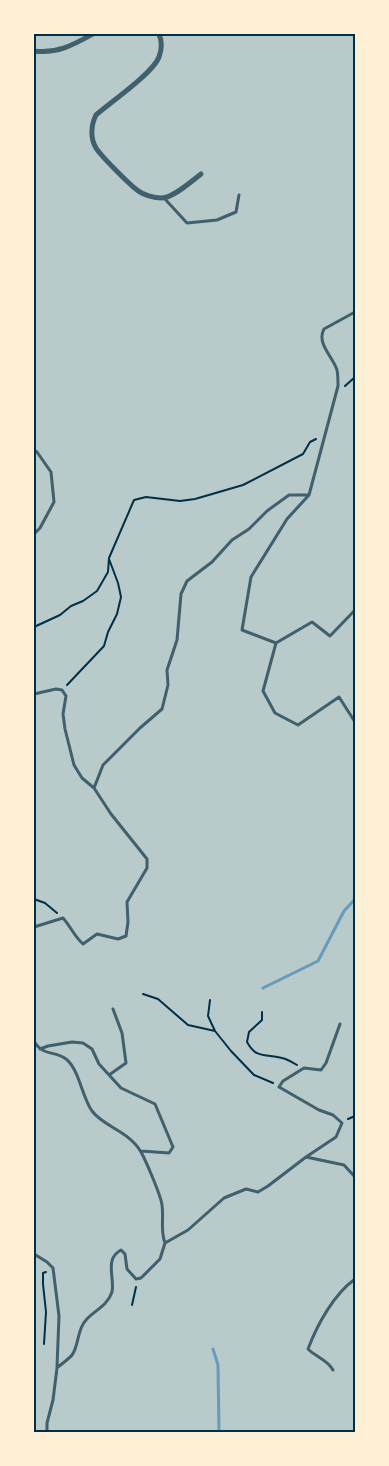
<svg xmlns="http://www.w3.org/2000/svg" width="389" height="1466" font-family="'IBM Plex Serif',serif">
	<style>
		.green { fill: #b9caca }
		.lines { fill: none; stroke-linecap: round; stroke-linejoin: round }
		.stream { stroke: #669bbc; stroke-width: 3 }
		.path { stroke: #003049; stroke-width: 2 }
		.service { stroke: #3f606c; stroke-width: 3 }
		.minor { stroke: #3f606c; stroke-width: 5 }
		.neatline { fill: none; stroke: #003049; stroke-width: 2 }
	</style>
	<rect width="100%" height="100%" fill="#fdf0d5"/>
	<path class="green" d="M34,34h321v1398h-321z"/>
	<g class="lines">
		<path class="stream" d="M263,988l55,-27 26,-50 11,-12
			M213,1349l5,16 1,67"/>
		<path class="path" d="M345,386l10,-9
			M34,627l26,-12 11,-9 12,-5 14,-10 11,-19 1,-14 25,-58 12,-3 34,4 15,-2 48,-14 60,-31 7,-12 6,-3
			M67,685l37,-39 4,-14 9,-18 4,-17 -3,-14 -9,-24
			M34,899l11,4 12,10
			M143,994l15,5 30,26 27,6
			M210,1000l-2,16 7,15 16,20 23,24 19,8
			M262,1012v8l-13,12 -2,10c10,18 18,11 35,16 5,1 10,4 15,7
			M348,1119l7,-3
			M132,1305l4,-18
			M44,1344l2,-32 -3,-28v-11l3,-1"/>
		<path class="service" d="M164,198l23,25 30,-3 19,-8 3,-17
			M355,312l-31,17c-8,14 9,28 13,41 1,5 1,11 1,16l-29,109 -22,24 -36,58 -9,53 34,13 36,-21 18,14 25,-26
			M34,450l3,2 14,20 3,30 -14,26 -6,6
			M276,643l-13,48 12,22 23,12 41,-28 16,25
			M34,694l22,-5 6,1 4,6 -3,18 2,15 9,36 8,13 12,10
			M34,927l29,-9c8,9 11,18 20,26l14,-10 21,5 8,-3 2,-14 -1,-20 20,-34v-9l-36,-45 -17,-26 9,-23 37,-37 22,-19 6,-24 -1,-15 10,-30 4,-46 6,-13 25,-19 20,-22 17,-11 18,-18 22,-16h20
			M34,1042c11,15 20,8 32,17 13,10 16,38 26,52 12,16 37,20 49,41 5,9 20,44 21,53 2,13 -2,25 3,38l-5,16 -19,19 -5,1 -9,-10 -2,-15 -4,-4c-17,9 -6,28 -9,42 -4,13 -18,19 -26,28 -9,9 -7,26 -14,35 -4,5 -11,9 -15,13l-4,32 -6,23v9
			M40,1049l8,-3 24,-4 11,1 9,6 7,15 22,24 34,16 18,43 -4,6 -28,-2
			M109,1075l17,-12 -4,-30 -9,-24
			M306,1157l30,-20 6,-14 -9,-8 -14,-5 -40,-23 4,-6 21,-13 17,2 5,-7 14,-39
			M165,1243l23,-13 36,-32 22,-9 12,3 10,-6 38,-29 38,8 11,12
			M34,1254l13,8 6,6 6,48 -2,51
			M333,1370c-5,-10 -17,-13 -25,-21 9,-24 26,-55 47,-70"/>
		<path class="minor" d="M159,34c3,7 3,15 0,23 -6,16 -48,45 -63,58 -5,10 -6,23 0,33 5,8 33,36 41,42 6,5 17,8 25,8 11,0 30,-17 39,-24
			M34,51c23,3 39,-6 59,-17"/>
	</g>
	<rect width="389" height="1466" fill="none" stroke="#fdf0d5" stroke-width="70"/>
	<rect x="35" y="35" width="319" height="1396" class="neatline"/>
</svg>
